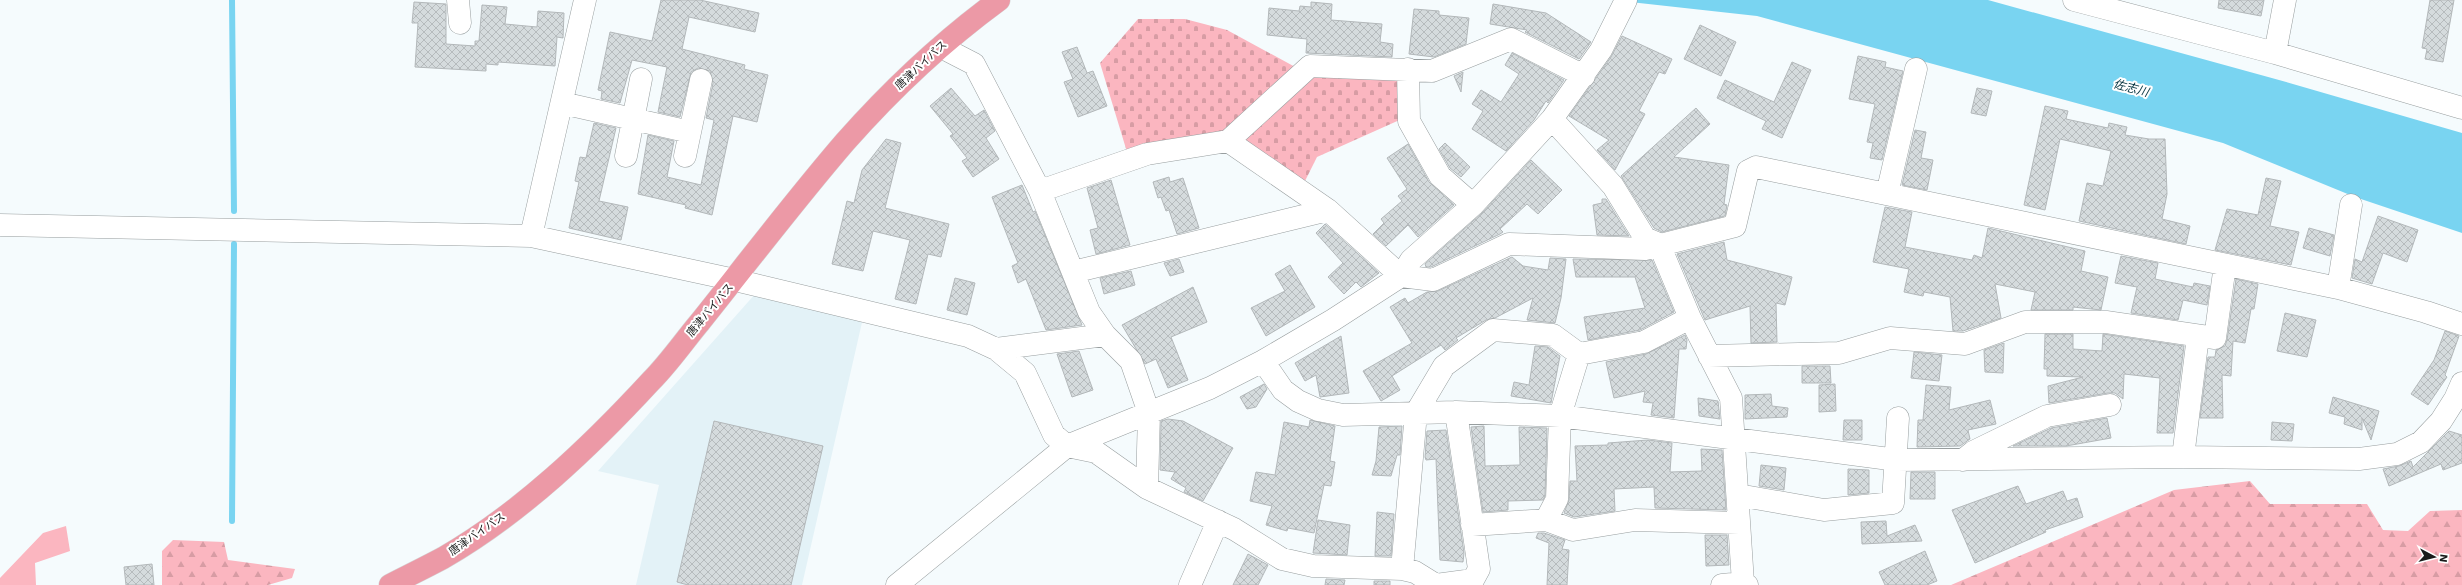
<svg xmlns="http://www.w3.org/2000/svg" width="2462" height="585" font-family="'Work Sans','Noto Sans JP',sans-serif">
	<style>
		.built { fill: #e3f2f7 }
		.green { fill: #fbb6c0 }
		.forest { fill: url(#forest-firs) }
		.cemetery { fill: url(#cemetery-stones) }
		.water { fill: #79d4f1 }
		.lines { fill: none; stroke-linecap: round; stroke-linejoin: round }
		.stream { stroke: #79d4f1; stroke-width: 6 }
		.building { fill: url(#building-cross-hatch); stroke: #b3b8ba }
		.minor-casing { stroke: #989e9f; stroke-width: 23 }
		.highway-casing { stroke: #d6d6d6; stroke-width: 23 }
		.minor { stroke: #fff; stroke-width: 22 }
		.highway { stroke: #ec99a6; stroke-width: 22 }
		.labels { text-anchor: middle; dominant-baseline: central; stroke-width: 4; stroke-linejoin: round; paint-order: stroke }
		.street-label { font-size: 11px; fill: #191b1b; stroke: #fff }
		.water-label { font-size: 12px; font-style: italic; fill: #083541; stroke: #fff }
	</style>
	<defs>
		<pattern id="forest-firs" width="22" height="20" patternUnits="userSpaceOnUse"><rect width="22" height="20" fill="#fbb6c0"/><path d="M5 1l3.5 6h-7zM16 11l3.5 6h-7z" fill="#d79ca4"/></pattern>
		<pattern id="cemetery-stones" width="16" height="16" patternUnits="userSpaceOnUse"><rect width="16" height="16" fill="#fbb6c0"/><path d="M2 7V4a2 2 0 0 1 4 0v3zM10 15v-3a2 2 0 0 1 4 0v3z" fill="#d79ca4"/></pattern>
		<pattern id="building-cross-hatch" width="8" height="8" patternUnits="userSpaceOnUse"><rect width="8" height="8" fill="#d5dbdd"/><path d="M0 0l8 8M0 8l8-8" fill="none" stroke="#b6bbbd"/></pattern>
	</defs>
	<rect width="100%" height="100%" fill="#f5fbfd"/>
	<path class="built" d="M756,293l107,25 -61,267h-166l23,-100 -61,-14z"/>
	<path class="green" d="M66,526l4,25 -35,12 1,22h-36v-7l43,-45z"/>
	<path class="forest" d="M2250,481l20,23h97l16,26 25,1 22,-20 32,-1v75h-511l223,-95z
		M173,540l51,2 4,18 67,9 -3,9 -24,7h-106v-34z"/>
	<path class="cemetery" d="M1138,19h47l42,11 81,44 93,1 3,43 -87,39 -14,28 -77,-50 -99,17 -27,-89z"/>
	<path class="water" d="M1612,0h376l291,80 183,53v100l-107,-36 -132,-54 -466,-127z"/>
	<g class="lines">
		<path class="stream" d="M232,0l2,211
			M232,521l2,-277"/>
	</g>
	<path class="building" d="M661,0h39l59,13 -4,19 -66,-15 -7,32 63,16 -1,4 24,6 -11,47 -24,-6 -21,99 -27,-7 1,-3 -48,-11 10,-59 26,6 -7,36 34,8 13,-65 -8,-2 7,-35 -3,-12 -12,-3 -7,4 -11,45 -22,-5 9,-45 -35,-7 -12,43 -19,-4 1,-8 -4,-1 12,-58 42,9z
		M2219,0h45l-3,16 -43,-8z
		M2430,0h24l-11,62 -18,-3 2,-10 -5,-1z
		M414,2l32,2v40l29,2v-5h4l3,-36 25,2 -2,17 32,3 1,-16 26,2 -1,25 -6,-1 -2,29 -57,-4v3l-12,-1v7l-71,-4 3,-44h-6z
		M1311,2l21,2 -1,16 51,4 -2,18 13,2 -1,13 -86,-4 1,-14 -40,-4 2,-27 30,3 1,-5 11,1z
		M1493,4l53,9 45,29 -12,17 -54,-27 2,-2 -37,-6z
		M1414,9l25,2v4l30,3 -3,26 -32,13 -25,-3z
		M1700,25l36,17 -15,34 -37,-17z
		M1622,36l50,23 -7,15 -6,-2 -20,39 6,3 -30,56 -18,-20 12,-10 -40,-24 42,-59z
		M1077,47l10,26 6,-2 14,35 -29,11 -14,-35 9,-3 -11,-27z
		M1512,53l52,27 -16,23 -2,-2 -12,19 -28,31 -34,-22 11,-18 -11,-7 9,-14 20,12 18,-28 -14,-9z
		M1858,56l28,6 -1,5 18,4 -21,89 -12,-2 3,-15 -6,-1 8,-38 -26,-5z
		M1792,62l19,8 -29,68 -20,-9 4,-8 -49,-23 8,-18 49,22z
		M1463,72l-2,20 -7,-16z
		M951,88l24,28 9,-6 11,21 -9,7 13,21 -26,18 -11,-16 5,-3 -17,-22 3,-2 -23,-28z
		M1977,88l15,3 -6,25 -15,-3z
		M2045,106l23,5 -2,8 42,9 1,-5 18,4 -2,8 24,4h16l2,55 -5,25 28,7 -4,18 -107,-23 8,-38 16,3 8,-35 -51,-12 -15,71 -21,-5z
		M1696,108l14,16 -36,33 55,8 -5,39 3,1 -2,11 -63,16 -8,-4 -33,-52z
		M594,123l22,5 -17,73 29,6 -7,33 -52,-12 10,-46 -4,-1 5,-24 6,1z
		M1915,130l11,2 -5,26 12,2 -6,30 -25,-5z
		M886,139l15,4 -16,65 64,16 -8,33 -13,-3 -12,50 -21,-5 15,-59 -37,-9 -10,40 -31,-7 15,-63 7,2 8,-33z
		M1445,143l25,24 -9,10 -11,-9 -11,-19z
		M1408,144l21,38 25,23 -36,32 -10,-12 -22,21 -13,-12 11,-11 -3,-4 21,-18 -4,-5 9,-7 -20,-31z
		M1531,160l31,30 -24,24 -11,-10 -27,25 3,3 -3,2 -69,33h-5l-1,-3 57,-51z
		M1169,177l1,5 13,-4 16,50 -22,6 -8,-24 -3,1 -5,-14 -3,1 -5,-16z
		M2266,178l15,3 -11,45 29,6 -8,33 -76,-15 12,-41 31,6z
		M1111,180l19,65 -34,9 -6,-24 8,-2 -11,-40z
		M1022,185l11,27 2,-1 47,114 -36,5 -20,-51 -8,4 -6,-17 6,-3 -26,-66z
		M1602,199h4l23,37 -32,-1 -4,-30 9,-2z
		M1885,207l27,5 -7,35 67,13 2,-5 8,3 6,-30 97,23 -4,20 27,6 -7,33 -28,-3v3h-42l4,-18 -40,-8 6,34 -38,13h-10l-3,-34 -26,-5 -1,4 -19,-4 5,-23 -36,-7z
		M2378,216l40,14 -11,32 -24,-9 -11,31 -20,-6 3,-19 7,3z
		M1325,224l54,49 -18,14 -5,-5 -12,12 -16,-17 15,-14 -27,-30z
		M2309,228l25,7 -4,21 -27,-8z
		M1724,242l3,18 65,17 -7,28 -9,-2 1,39 -26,1 -1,-37 -45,14 -28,-66z
		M2121,256l37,7 -3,16 38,8 1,-4 16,3 -3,19 -24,-5 -5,20 -47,-7 6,-26 -22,-4z
		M1512,257l11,9 25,4 2,-12 16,1 -5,39 -6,25 -28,-3 6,-22 -38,20 -9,2 -30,18 2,2 -13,10 -4,-5 -49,31 8,14 -19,11 -18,-30 49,-28 -22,-36 15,-9 3,5 19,-11 11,-1z
		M1179,259l5,13 -14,4 -6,-13z
		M1573,259l79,1 22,52 -34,18 -52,10 -4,-23 61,-9 -10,-31h-59z
		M1290,265l25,42 -49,29 -15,-28 34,-17 -10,-17z
		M1131,271l4,14 -31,9 -4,-16z
		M955,278l20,5 -8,32 -20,-5z
		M2236,279l22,5 -4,25h-3l-6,34 -12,-2 -2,35 -9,-1 1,43h-23l8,-61h7l1,-7 9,-4 2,-6z
		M1193,287l14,35 -36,15 17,43 -20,8 -12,-29 -11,5 -23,-39z
		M2285,313l31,7 -9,37 -30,-6z
		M2445,331l14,5 -14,39 2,2 -19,28 -17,-11 23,-34z
		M2045,334h28v15l29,2 1,-17 81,12 -11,87h-16l3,-55 -36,-4 -1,25 -8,-6h-7l-59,10 -1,-17 35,-9 -36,-1v-7h-3z
		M1685,335l2,5 -1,9h-7l-5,69 -23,-3 2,-12 -10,-1 2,-11 -31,7 -8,-36 40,-8z
		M1341,336l8,57 -29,4 -4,-22 -11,6 -10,-18z
		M2004,343l-1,30 -18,-1 -1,-22z
		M1535,346l13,1 12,9 -9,47 -40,-7 3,-14 15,3z
		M1079,351l14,39 -21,7 -15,-43z
		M1914,352l28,3 -3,26 -28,-3z
		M1802,366h28l1,17h-29z
		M1264,384l3,5 -11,18 -9,2 -7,-12z
		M1835,384l1,27 -17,1v-27z
		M1926,385l25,2 -2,23 41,-10 6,24 -28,6 2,9 -10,7 -43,1 1,-27h5z
		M1771,394l1,12 16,2 -1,9 -42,2v-24z
		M2333,397l46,14 -8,29 -9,-22v12l-18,-6 1,-7 -16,-4z
		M1698,398l20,3 2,18 -21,-3z
		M2107,418l4,20 -45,8h-53l38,-18z
		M1168,419l15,2 50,27 -30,53 -19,-9 2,-4 -15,-9 4,-7 -15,-2 1,-49z
		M1310,420l25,6 -5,35 5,1 -4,24 -7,-1 -10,48 -26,-5 -1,3 -21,-6 6,-19 -22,-5 6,-29 19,3 9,-53 25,5z
		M1844,420h18v20h-19z
		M714,421l109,25 -32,139h-103l-11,-3z
		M2272,422l22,2 -2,17 -21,-1z
		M1402,426l-2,29h-3l-6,21 -19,-1 4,-14 3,-34z
		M1484,426l1,40 35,-1 -1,-38 28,1 -2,68 -2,4 -35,1v9l-25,2 -12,-85z
		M1446,430l18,123 -1,9 -23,-2 -4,-101 -10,1 -1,-3 2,-26z
		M2449,431l13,4v28l-19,7 -2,-6 -52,22 -6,-17 16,-3 12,-5 2,6z
		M1648,440l24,3 -2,29 32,-1 -1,-22 21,1 4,60 -71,-2 -1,-21 -40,2 1,22 -41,6 -10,-4 5,-13 1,-19h7l-2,-35 33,-1v-2z
		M1761,465l25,3 -2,22 -25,-4z
		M1848,469l21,1v23l-21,2z
		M1911,472h24v27h-25z
		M2018,486l8,18 37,-13 4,10 10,-3 6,19 -38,13 1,2 -71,31 -23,-53z
		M1377,512l17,2 -3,42h-16z
		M1318,520l32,5 -3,30 -34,-2z
		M1886,521l1,15 28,-11 7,16 -60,3 -1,-22z
		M1538,533h6l21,7 -3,9 7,1 -2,35h-20l2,-42 -13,-5z
		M1705,535h22l2,30 -23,1z
		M1925,551l12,30 -10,4h-42l-6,-13z
		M1248,554l20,11 -10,20h-25z
		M152,564l2,21h-28l-2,-18z
		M1326,579l19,1 -1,5h-19z
		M1374,581h16v4h-16z"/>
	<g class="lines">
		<g class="minor-casing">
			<path id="minor" d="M458,0l2,23
				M2074,0l201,53 187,55
				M941,47l33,17 66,127 49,121 16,23 26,26 18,52 -2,75
				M2275,53l10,-53
				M1408,69l1,52 31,55 33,29
				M562,103l128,29
				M1552,119l61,67 32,52 14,6 31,74 41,80 12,185
				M1228,141l100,69 73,66 32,4 76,-36 136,5 90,-23 13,-55 8,-4 582,121 88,24 36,12
				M626,156l15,-77
				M685,156l16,-76
				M1040,191l107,-37 81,-13 82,-75 122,5 79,-32 73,37
				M1887,194l29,-125
				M0,225l531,11 204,44 233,56 28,13 29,24 29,62 13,11 29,6 51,36 87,41 48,30 31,7 89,3 13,3 21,13
				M531,236l54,-236
				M1073,272l255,-62
				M2338,288l13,-83
				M996,349l109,-14
				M1709,356l130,-3 51,-15 75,6 60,-22h81l109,16 10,-73
				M1263,361l20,29 15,11 20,9 25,5 113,-3 104,4 337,44 286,-3 176,2 38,-5 24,-12 20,-21 14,-22 7,-16
				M2183,457l15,-121
				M1963,460l10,-8 74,-36 63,-11
				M1738,495l86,15 69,-7 5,-85
				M1546,520l11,-21 3,-83 19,-62
				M1472,525l74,-5 27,10 62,-10 104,3
				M1402,569l14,-156 28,-47 49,-36 60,5 26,19 65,-12 46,-24
				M897,585l170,-139 143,-58 53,-27 70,-41 68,-44 10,-16 62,-55 79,-86 49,-69 25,-50
				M1190,585l28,-64
				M1436,585l37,-5 6,-11 -23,-157
				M1722,585l21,-2 4,2"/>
		</g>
		<g class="highway-casing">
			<path id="highway" d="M390,585c18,-9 36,-18 53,-27 78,-45 147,-111 208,-177 18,-18 33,-40 49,-59 48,-60 95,-122 145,-180 46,-52 98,-101 154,-142"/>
		</g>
		<use href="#minor" class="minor"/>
		<use href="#highway" class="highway"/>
	</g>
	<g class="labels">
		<g class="street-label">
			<text transform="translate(921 65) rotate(-43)">唐津バイパス</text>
			<text transform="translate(710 310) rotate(-50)">唐津バイパス</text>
			<text transform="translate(477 534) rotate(-35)">唐津バイパス</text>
		</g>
		<g class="water-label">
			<text transform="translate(2131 88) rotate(15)">佐志川</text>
		</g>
	</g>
	<g transform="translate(2434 557) rotate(97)" stroke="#ffffff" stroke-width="3" paint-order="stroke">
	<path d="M0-3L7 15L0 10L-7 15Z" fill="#191b1b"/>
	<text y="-6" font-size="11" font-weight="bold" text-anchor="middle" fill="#191b1b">N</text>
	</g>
</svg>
